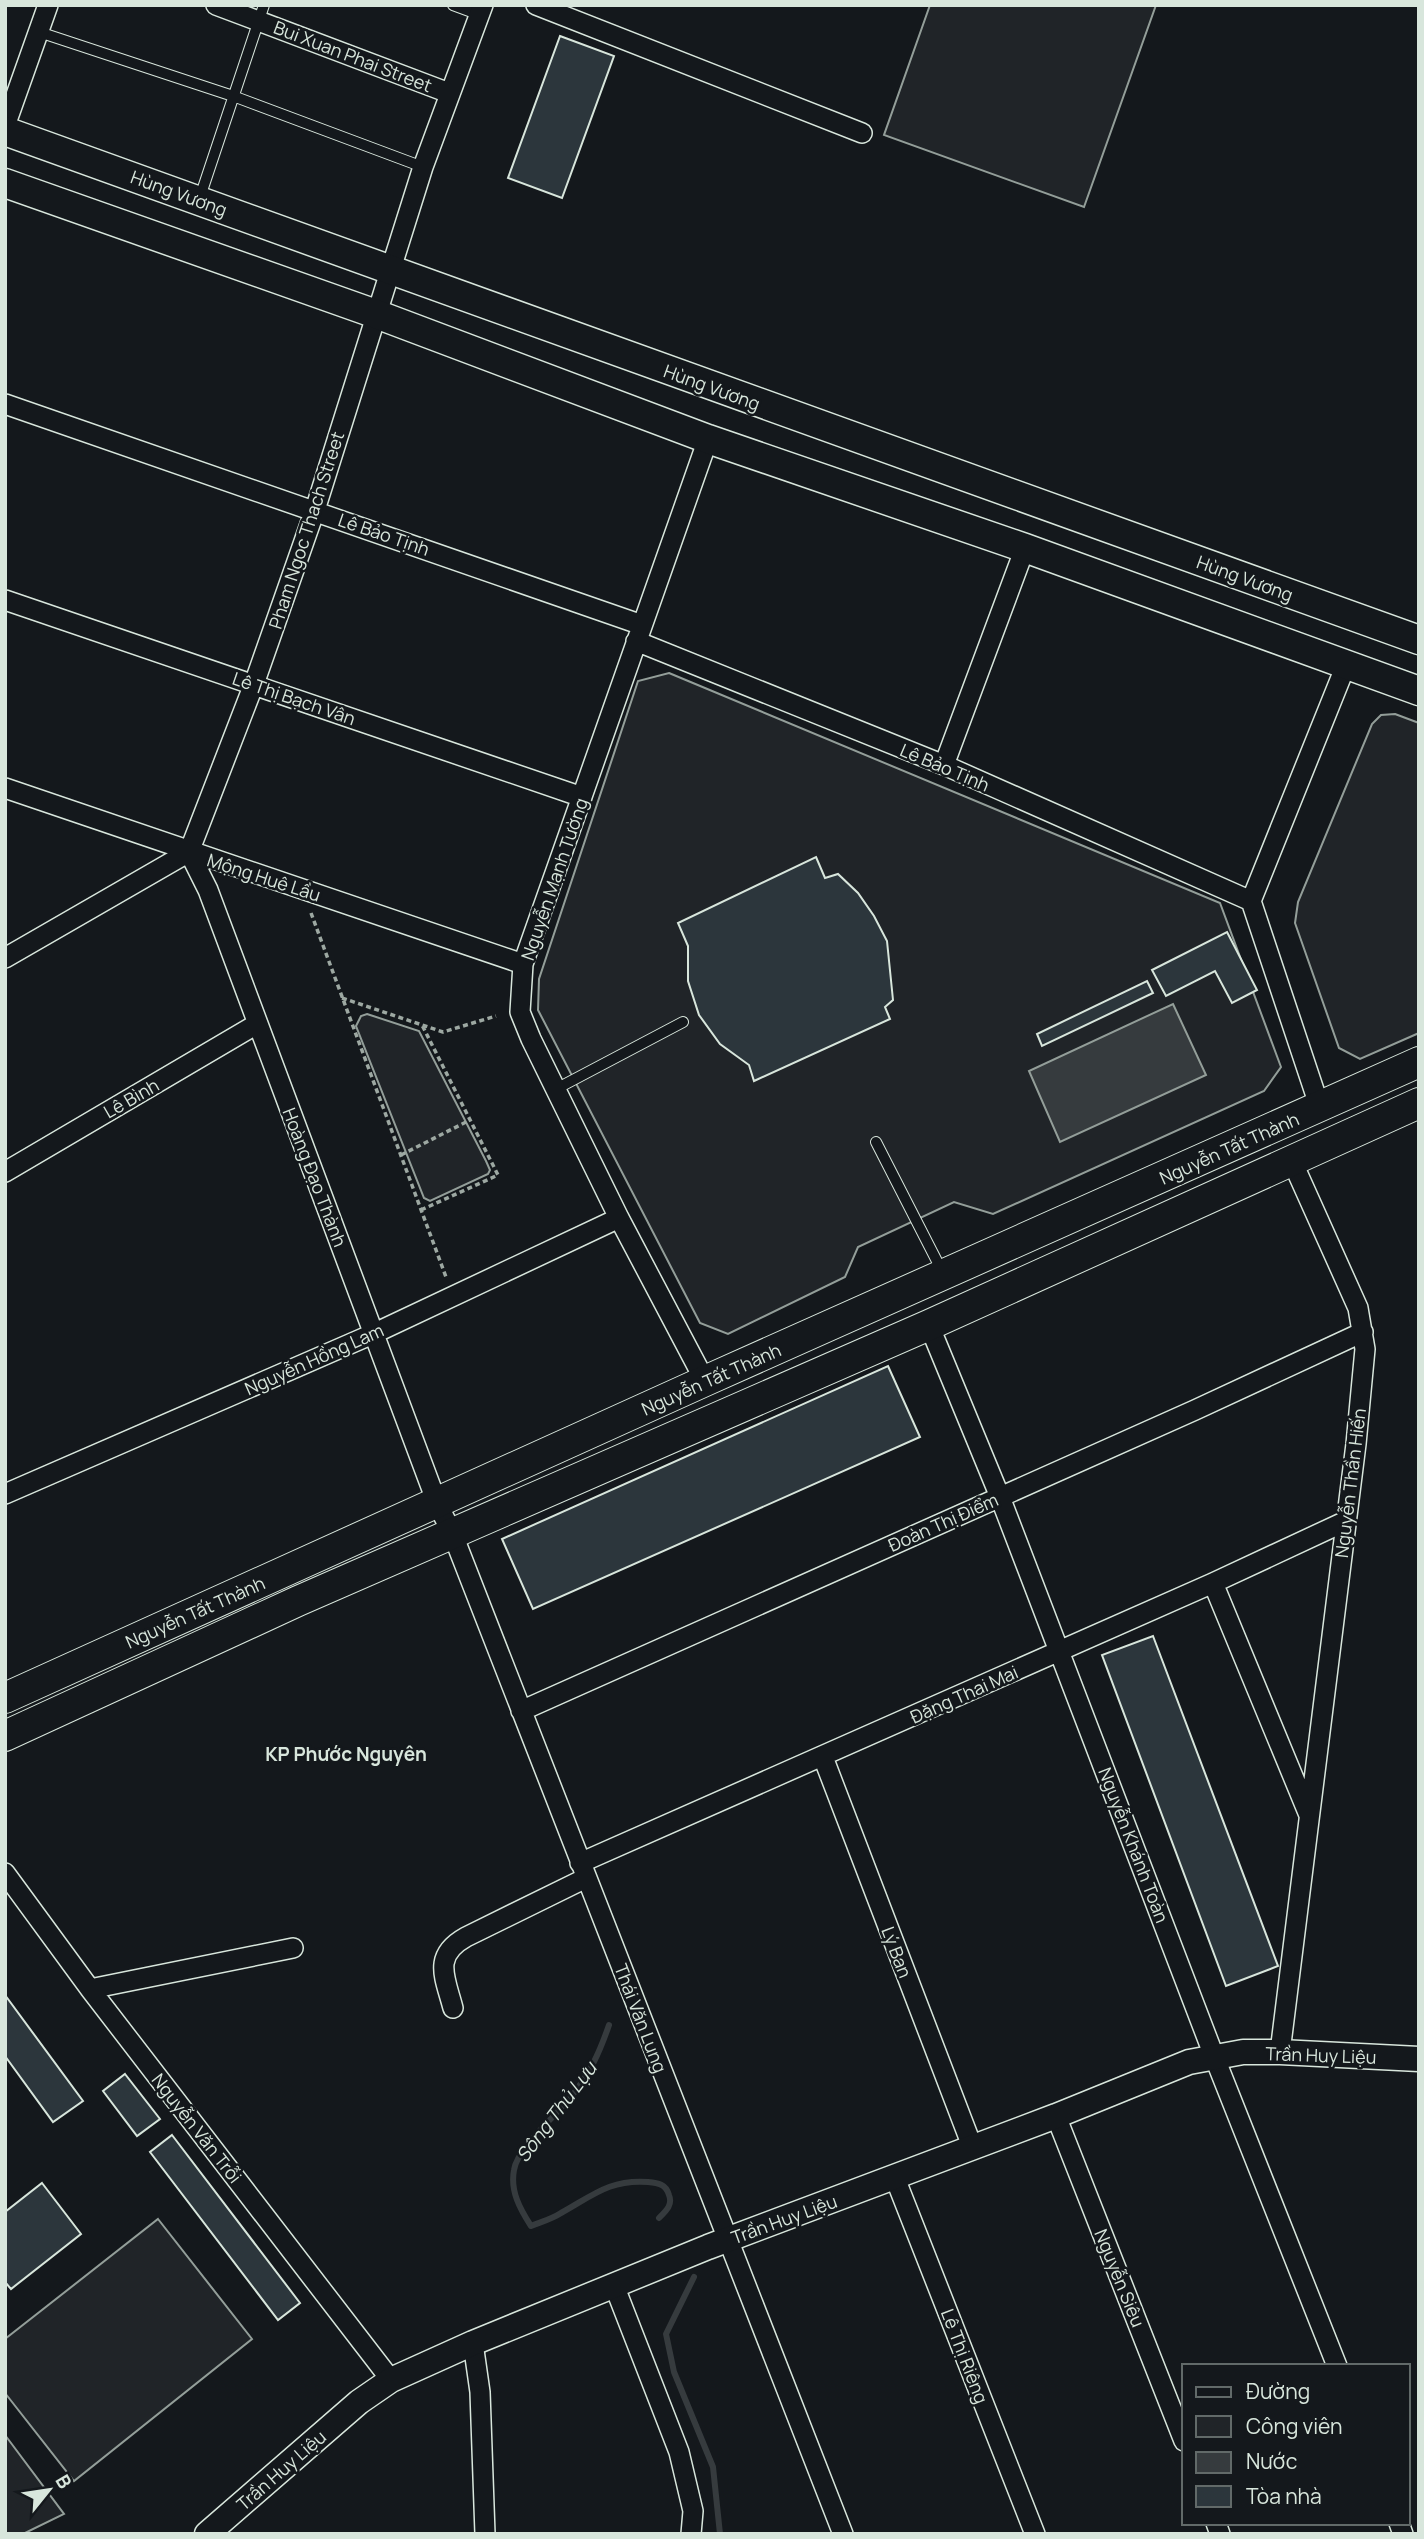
<svg xmlns="http://www.w3.org/2000/svg" width="1424" height="2539" font-family="Manrope,sans-serif">
	<style>
		.green { fill: #202428; stroke: #939e99; stroke-width: 2 }
		.water { fill: #363b3e; stroke: #939e99; stroke-width: 2 }
		.lines { fill: none; stroke-linecap: round; stroke-linejoin: round }
		.stream { stroke: #363b3e; stroke-width: 6 }
		.building { fill: #2c363c; stroke: #d8e6dc; stroke-width: 2 }
		.service-casing { stroke: #d8e6dc; stroke-width: 12 }
		.minor-casing { stroke: #d8e6dc; stroke-width: 22 }
		.tertiary-casing { stroke: #d8e6dc; stroke-width: 27 }
		.secondary-casing { stroke: #d8e6dc; stroke-width: 31 }
		.primary-casing { stroke: #d8e6dc; stroke-width: 32 }
		.path { stroke: #9da8a2; stroke-width: 3.5; stroke-dasharray: 5 3.5; stroke-linecap: butt }
		.service { stroke: #14181c; stroke-width: 10 }
		.minor { stroke: #14181c; stroke-width: 19 }
		.tertiary { stroke: #14181c; stroke-width: 24 }
		.secondary { stroke: #14181c; stroke-width: 28 }
		.primary { stroke: #14181c; stroke-width: 30 }
		.labels { text-anchor: middle; dominant-baseline: central; stroke-width: 5; stroke-linejoin: round; paint-order: stroke }
		.street-label { font-size: 18px; fill: #d8e6dc; stroke: #14181c }
		.neighbourhood-label { font-size: 19px; font-weight: bold; fill: #d8e6dc; stroke: #14181c }
		.water-label { font-size: 19px; font-style: italic; fill: #d8e6dc; stroke: #14181c }
	</style>
	<rect width="100%" height="100%" fill="#14181c"/>
	<path class="green" d="M930,5h226l-72,202 -200,-72z
		M669,673l551,230 61,164 -17,24 -271,123 -39,-12 -96,45 -13,30 -117,57 -28,-11 -162,-313 1,-31 99,-298z
		M1395,714l24,9v310l-59,26 -21,-11 -44,-125 3,-21 74,-178 9,-9z
		M367,1014l52,17 67,130 4,9 -2,4 -58,27 -6,-3 -68,-172 5,-10z
		M158,2219l94,120 -178,142 -69,-88v-54z
		M5,2435l59,79 -41,20h-18z"/>
	<path class="water" d="M1173,1004l33,71 -146,67 -31,-71z"/>
	<g class="lines">
		<path class="stream" d="M609,2025c-10,29 -19,48 -38,72 -14,18 -54,51 -57,73 -4,21 6,39 17,56 10,-4 21,-7 30,-13 31,-17 49,-34 87,-31 10,1 18,2 21,13 4,10 -3,16 -10,23
			M694,2277l-28,57 8,38 39,95 7,67"/>
	</g>
	<path class="building" d="M560,36l54,20 -52,142 -54,-20z
		M816,857l9,21 13,-4 20,19 16,23 13,25 6,59 -8,7 5,12 -136,62 -5,-16 -29,-21 -21,-29 -11,-34v-35l-10,-23z
		M1227,932l30,58 -25,13 -17,-32 -49,25 -14,-26z
		M1147,981l6,12 -111,53 -5,-12z
		M888,1366l32,71 -387,172 -31,-70z
		M1153,1636l125,330 -52,20 -124,-331z
		M5,1995l78,106 -30,21 -48,-66z
		M125,2074l35,45 -23,17 -34,-45z
		M172,2135l128,168 -22,17 -128,-168z
		M42,2183l39,51 -70,55 -6,-7v-70z"/>
	<g class="lines">
		<g class="service-casing">
			<path id="service" d="M453,5l27,10
				M39,32l194,64 190,71
				M200,197l64,-192
				M556,1089l127,-67
				M876,1142l66,129"/>
		</g>
		<g class="minor-casing">
			<path id="minor" d="M216,5l233,88
				M536,5l326,128
				M5,126l43,-121
				M5,404l637,221
				M5,600l577,197
				M636,641l308,124 307,136
				M944,765l81,-217
				M5,788l518,176
				M189,852l19,38 229,613 16,32 390,999
				M5,958l184,-106 65,-168 61,-174 108,-343 60,-162
				M1320,1108l-69,-207 95,-236
				M5,1172l252,-148
				M929,1325l71,172 214,559 123,310
				M705,1381l-86,-163 -88,-179 -11,-27 3,-48 185,-525
				M5,1494l370,-161 244,-115
				M1213,1583l96,232
				M521,1711l674,-301 168,-78
				M823,1757l149,389
				M580,1863l633,-280 133,-62
				M5,1873l85,116 301,391
				M90,1989l203,-41
				M453,2008c-8,-31 -21,-52 13,-71l120,-59
				M1280,2052l76,-608 9,-95 -7,-41 -66,-147
				M1056,2116l128,325
				M895,2178l140,356
				M614,2285l65,167 14,59 -2,23
				M473,2343l7,49 5,142
				M1216,2523l4,11
				M1399,2523l4,11"/>
		</g>
		<g class="tertiary-casing">
			<path id="tertiary" d="M207,2534l152,-132 32,-22 82,-37 235,-96 348,-131 133,-54 54,-10h37l139,7"/>
		</g>
		<g class="secondary-casing">
			<path id="secondary" d="M5,131l1414,509
				M5,183l371,131 332,125 317,109 394,143"/>
		</g>
		<g class="primary-casing">
			<path id="primary" d="M5,1698l700,-317 714,-319
				M5,1736l293,-135 631,-276 490,-222"/>
		</g>
		<path class="path" d="M311,913l135,364
			M342,998l101,34 53,-16
			M401,1155l69,-35
			M421,1210l77,-35 -76,-150"/>
		<use href="#service" class="service"/>
		<use href="#minor" class="minor"/>
		<use href="#tertiary" class="tertiary"/>
		<use href="#secondary" class="secondary"/>
		<use href="#primary" class="primary"/>
	</g>
	<g class="labels">
		<g class="street-label">
			<text transform="translate(353 56) rotate(21)">Bui Xuan Phai Street</text>
			<text transform="translate(179 193) rotate(20)">Hùng Vương</text>
			<text transform="translate(712 387) rotate(20)">Hùng Vương</text>
			<text transform="translate(306 530) rotate(-72)">Pham Ngoc Thach Street</text>
			<text transform="translate(384 534) rotate(19)">Lê Bảo Tịnh</text>
			<text transform="translate(1245 578) rotate(20)">Hùng Vương</text>
			<text transform="translate(294 698) rotate(19)">Lê Thị Bạch Vân</text>
			<text transform="translate(945 767) rotate(23)">Lê Bảo Tịnh</text>
			<text transform="translate(264 877) rotate(18)">Mộng Huê Lầu</text>
			<text transform="translate(554 879) rotate(-71)">Nguyễn Mạnh Tường</text>
			<text transform="translate(131 1098) rotate(-30)">Lê Bình</text>
			<text transform="translate(1229 1148) rotate(-24)">Nguyễn Tất Thành</text>
			<text transform="translate(315 1177) rotate(69)">Hoàng Đạo Thành</text>
			<text transform="translate(314 1359) rotate(-24)">Nguyễn Hồng Lam</text>
			<text transform="translate(711 1379) rotate(-24)">Nguyễn Tất Thành</text>
			<text transform="translate(1350 1483) rotate(-83)">Nguyễn Thần Hiến</text>
			<text transform="translate(943 1522) rotate(-24)">Đoàn Thị Điểm</text>
			<text transform="translate(195 1612) rotate(-24)">Nguyễn Tất Thành</text>
			<text transform="translate(964 1694) rotate(-24)">Đặng Thai Mai</text>
			<text transform="translate(1134 1845) rotate(69)">Nguyễn Khánh Toàn</text>
			<text transform="translate(897 1952) rotate(69)">Lý Ban</text>
			<text transform="translate(641 2018) rotate(69)">Thái Văn Lung</text>
			<text transform="translate(1321 2055) rotate(2)">Trần Huy Liệu</text>
			<text transform="translate(197 2128) rotate(52)">Nguyễn Văn Trỗi</text>
			<text transform="translate(784 2219) rotate(-20)">Trần Huy Liệu</text>
			<text transform="translate(1120 2278) rotate(68)">Nguyễn Siêu</text>
			<text transform="translate(965 2356) rotate(69)">Lê Thị Riêng</text>
			<text transform="translate(281 2470) rotate(-41)">Trần Huy Liệu</text>
		</g>
		<g class="neighbourhood-label">
			<text x="346" y="1754">KP Phước Nguyên</text>
		</g>
		<g class="water-label">
			<text transform="translate(556 2112) rotate(-53)">Sông Thủ Lựu</text>
		</g>
	</g>
	<rect width="1424" height="2539" fill="none" stroke="#d8e6dc" stroke-width="14"/>
	<rect x="1182" y="2364" width="228" height="161" fill="#14181c" stroke="#626a69" stroke-width="2"/>
	<rect x="1196" y="2387" width="35" height="10" fill="#14181c" stroke="#626a69" stroke-width="2"/>
	<text x="1246" y="2399" font-size="21" fill="#d8e6dc">Đường</text>
	<rect x="1196" y="2416" width="35" height="21" fill="#202428" stroke="#626a69" stroke-width="2"/>
	<text x="1246" y="2434" font-size="21" fill="#d8e6dc">Công viên</text>
	<rect x="1196" y="2452" width="35" height="21" fill="#363b3e" stroke="#626a69" stroke-width="2"/>
	<text x="1246" y="2469" font-size="21" fill="#d8e6dc">Nước</text>
	<rect x="1196" y="2486" width="35" height="21" fill="#2c363c" stroke="#626a69" stroke-width="2"/>
	<text x="1246" y="2504" font-size="21" fill="#d8e6dc">Tòa nhà</text>
	<g transform="translate(49 2490) rotate(60)" stroke="#14181c" stroke-width="5" paint-order="stroke">
	<path d="M0-5L12 26L0 18L-12 26Z" fill="#d8e6dc"/>
	<text y="-10" font-size="19" font-weight="bold" text-anchor="middle" fill="#d8e6dc">B</text>
	</g>
</svg>
